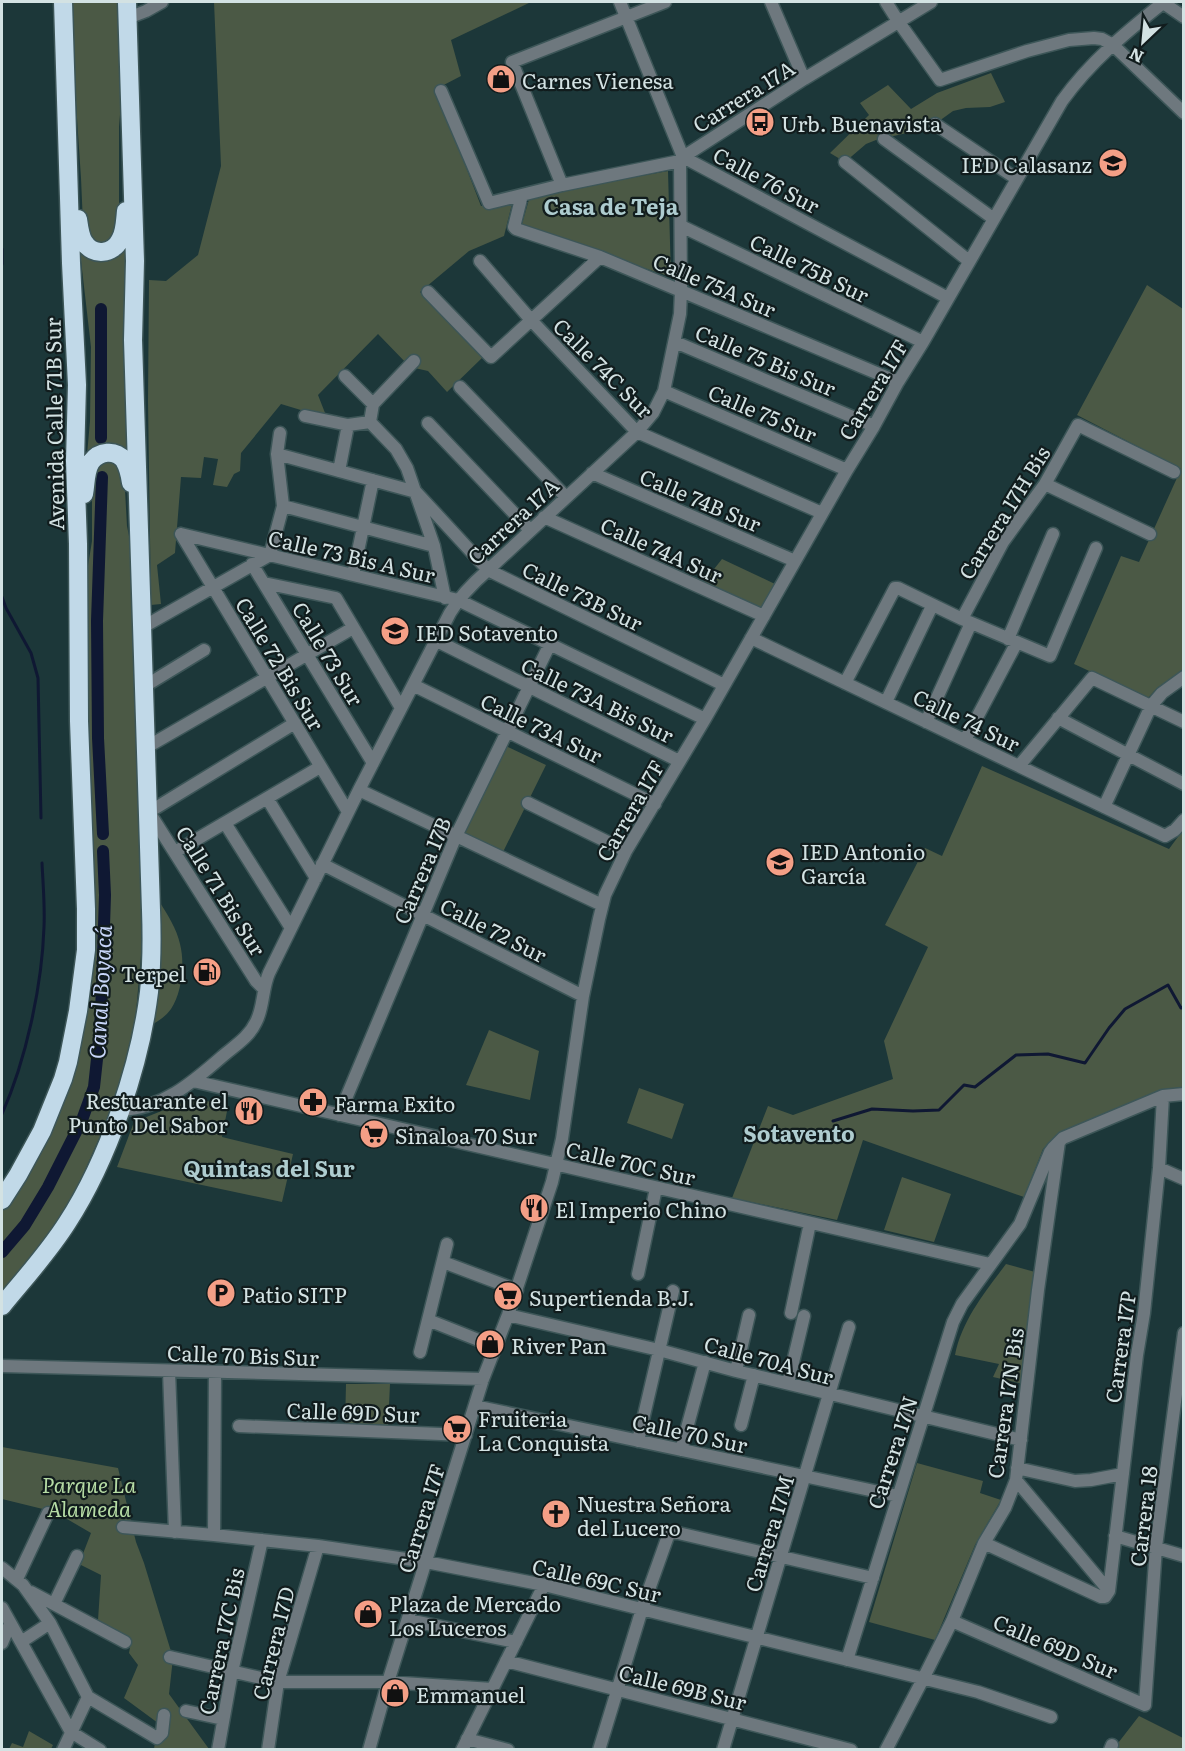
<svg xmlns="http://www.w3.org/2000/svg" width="1185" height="1751" font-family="Literata,serif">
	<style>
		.green { fill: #4b5945 }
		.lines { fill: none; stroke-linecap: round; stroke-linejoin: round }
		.stream { stroke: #0f1833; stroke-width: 3 }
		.canal { stroke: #0f1833; stroke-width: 12 }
		.minor-casing { stroke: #3d5658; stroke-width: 15 }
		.highway-casing { stroke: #3d5658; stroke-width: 21 }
		.minor { stroke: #6e787e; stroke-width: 12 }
		.highway { stroke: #c1d9e8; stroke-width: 18 }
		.labels { text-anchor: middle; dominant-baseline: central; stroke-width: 4.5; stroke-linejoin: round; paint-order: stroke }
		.poi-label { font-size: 21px; fill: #d3e2e3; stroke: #111c1d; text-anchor: start }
		.street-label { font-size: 21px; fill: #d3e2e3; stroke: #111c1d }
		.park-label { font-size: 21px; font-style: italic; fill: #b5dba4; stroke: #111c1d }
		.neighbourhood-label { font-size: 22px; font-weight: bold; fill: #aecccf; stroke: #111c1d }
		.water-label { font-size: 22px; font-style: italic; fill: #c8d6f9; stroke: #111c1d }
	</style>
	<rect width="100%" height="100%" fill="#1c3739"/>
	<path class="green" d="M71,2h47l4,87 -3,38v98l-8,18 -15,2 -13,-21 -2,-46 -8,-119z
		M214,2h317l-80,38 10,36 -25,13 45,117 32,-6 -9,36 -35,15 -49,41 63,65 -36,35 -19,-21 -18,-4 -32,-33 -60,61 9,23 -46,-14 -40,49 -1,18 -6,3 -7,13 -14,-2 5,-26 -14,-2 -3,21 -20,-1 -6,76 -18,12 4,39 -10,1 -3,-204 1,-121 17,1 32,-26 23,-89z
		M991,73l14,29 -15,5 -24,1 -13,3 -18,13 -15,6 -44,10 -10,4 -21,18 -15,-9 39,-38 -9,-12 28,-18 23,24 26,-16z
		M668,171l3,106 -150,-50 9,-31z
		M128,247l2,205 -43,3 3,-34 1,-74 -11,-95c20,11 32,14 48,-5z
		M1147,285l36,24v361l-26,18 -9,10 -74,-34 47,-108 18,6 42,-93 -104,-54z
		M115,459l9,13 3,54 5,25 11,382 -8,91 -22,83 -39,88 -19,32 -17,23 -36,42v-82l8,-12 63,-126 13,-405 -1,-83 7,-43v-66l4,-10z
		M722,559l53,25 -15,27 -57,-28z
		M506,746l40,19 -43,87 -39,-18z
		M982,766l187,83 14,-19v257l-8,1 -119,48 -13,13 -19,48 -161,-57 -26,80 -105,-22 36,-92 25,9 100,-36 -9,-38 44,-94 -43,-22 40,-77 17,8z
		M159,901c8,13 18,28 21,43 5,19 2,49 -9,65 -5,7 -11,11 -18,15l6,-62z
		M489,1030l50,21 -9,49 -64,-15z
		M639,1088l45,16 -12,35 -45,-16z
		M194,1098l34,8 -6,31 71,17 -11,48 -165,-35 17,-45z
		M902,1177l49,17 -17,48 -50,-12z
		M1006,1264l29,8 -12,112 -30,-7 6,-13 -44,-9c7,-35 30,-63 51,-91z
		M346,1384h44l-2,43 -43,-1z
		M2,1447l116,21 18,74 8,21 29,95 -4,36 40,55h-55l4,-26 -34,-25 14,-33 -9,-12 2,-11 -33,-22 3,-45 -22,-11 12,-31 -36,-21 -53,-13z
		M917,1463l66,18 -3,12 21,7 -26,45 -40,95 -66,-18z
		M1139,1716l44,22v11l-64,1 -4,-3z
		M29,1731l24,14 -2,4h-42l3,-6 11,4z"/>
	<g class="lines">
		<path class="stream" d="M2,249v15
			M2,597l4,11 25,45 7,25 3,140
			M2,1114c24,-54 40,-128 42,-187 1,-21 -1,-43 -2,-64
			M833,1121l39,-12 41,2 26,-1 25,-25 11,2 41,-32 32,-1 37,9 24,-35 16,-19 43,-24 13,23 3,-1"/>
		<path class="canal" d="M101,309v129
			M102,477l-5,144 1,117 5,96
			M2,1252l23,-27 23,-38 34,-67 12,-33 6,-56 2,-43 3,-93 -2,-44"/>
		<g class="minor-casing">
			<path id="minor" d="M620,2l63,155 265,141
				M771,2l33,77
				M886,2l12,19 42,59 87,-29 42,-11 25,-2 8,1 11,6 71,68
				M1162,2l22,15
				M128,18l18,-7 16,-9
				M441,91l48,112 73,-18 118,-24
				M935,124l82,55
				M884,139l110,80
				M845,162l124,99
				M562,185l-50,-123 153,-60
				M522,195l-8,32 2,2 84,28 298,125
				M681,226l242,116
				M480,261l51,59 106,112 185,81
				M428,292l63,65 109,-100
				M675,342l199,84
				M345,376l28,28
				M460,387l106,110
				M664,391l183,79
				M305,416l43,9 22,-3
				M370,422l26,27 11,19 27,78 11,52
				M370,422l3,-18 41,-43
				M428,423l102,107
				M277,454l139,38 72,78 236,115
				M339,471l9,-46
				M592,473l203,88
				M1045,484l105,50
				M283,506l151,40
				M544,517l220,99
				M181,534l277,66 247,119
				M181,534l167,278
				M252,564l121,199
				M353,575l20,-95
				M264,583l72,15 65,110
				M962,619l41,-77 42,-58 33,-59 96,47
				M143,627l127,-72 13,-49 -6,-52 3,-21
				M751,638l414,198 10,-6 9,-10
				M1008,639l45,-105
				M435,640l244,121
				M845,683l50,-95h3l64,31 88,37 46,-108
				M413,685l242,119
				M145,686l59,-36
				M886,702l46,-96
				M1058,718l126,66
				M926,722l45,-99
				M965,740l52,-98
				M147,747l206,-119
				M1019,766l73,-88 92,44
				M359,790l243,115
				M267,798l49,80
				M528,803l98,48
				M1104,807l47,-101 11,-13 22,-16
				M225,823l66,105
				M175,852l145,-85
				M322,864l261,132
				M264,989l-8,-8 -107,-169 146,-89
				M193,1081l797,183
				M120,1110c43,-1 73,-28 104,-55 12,-10 25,-18 32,-33 8,-15 6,-33 13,-49l90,-183 91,-177c10,-17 23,-30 38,-43l149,-138 16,-19 11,-22 16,-77 1,-23 -1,-130 3,-4 121,-78 127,-77
				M339,1115l117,-279 94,-192
				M1159,1168l25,11
				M443,1262l74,28
				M638,1274l18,-86
				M791,1313l19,-90
				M508,1315l151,35 77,21 285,69
				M428,1320l68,27
				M420,1352l27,-108
				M2,1366l481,13
				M169,1371l6,161
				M736,1371l13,-56
				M788,1383l16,-67
				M475,1406l423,90
				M741,1425l13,-50
				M239,1426l227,9
				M638,1441l35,-150
				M681,1450l24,-88
				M1017,1468l58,13 16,-1 32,-6
				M1016,1480l93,111
				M123,1527l91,8 104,11 108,16 118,23 434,107 73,25
				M214,1535l1,-162
				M1115,1536l69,20
				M984,1543l117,54h4l4,-6 28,-236 7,-42 15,-145 4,-72
				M2,1568l21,17 27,38 38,74
				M17,1579l31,-66
				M31,1592l94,50
				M54,1604l23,-48
				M2,1608l69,124 29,18
				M408,1620l108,22
				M952,1621l193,84 11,-158 28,-214
				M21,1642l29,-19
				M2,1643l8,-19
				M170,1657l108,25h110l104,7
				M847,1660l106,-338 9,-18 58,-80 30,-72 3,-4 10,-10 100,-42 21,-2
				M506,1661l345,89
				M88,1697l69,41 5,-5 2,-18
				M186,1711l37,8
				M467,1739l41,11
				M63,1750l25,-53
				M218,1750l14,-78 30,-132
				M268,1750l10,-68 40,-136
				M369,1750l19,-68 95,-303 25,-64 44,-133 10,-43 21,-143 16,-77 6,-24 21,-44 79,-132 142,-249 27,-44 24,-44 25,-40 139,-241c28,-39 64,-69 102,-99
				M462,1750l82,-165
				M599,1750l43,-141 26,-73 4,-3h6l195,45
				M723,1750l126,-423
				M886,1750l37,-71 29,-58 32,-78 21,-35 11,-28 22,-190 21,-148
				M1110,1750l2,-5"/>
		</g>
		<g class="highway-casing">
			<path id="highway" d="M78,219c1,7 2,17 6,23 9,15 29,12 36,-2 5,-8 5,-20 6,-29
				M84,494c2,-10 1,-23 7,-32 8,-11 24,-13 33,-2 4,7 6,15 7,23
				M2,1200l16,-25 24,-44 21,-52 5,-17 10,-51 8,-61v-41l-7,-188 -1,-177 -3,-83 2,-76 -6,-122 -8,-261
				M2,1306c22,-27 46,-53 65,-83 41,-63 73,-157 82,-231 3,-28 3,-55 2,-82l-18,-570 2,-79 -8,-259"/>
		</g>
		<use href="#minor" class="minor"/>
		<use href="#highway" class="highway"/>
	</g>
	<defs>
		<g id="shop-disc" transform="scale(1.5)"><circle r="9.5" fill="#f49f86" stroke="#111c1d"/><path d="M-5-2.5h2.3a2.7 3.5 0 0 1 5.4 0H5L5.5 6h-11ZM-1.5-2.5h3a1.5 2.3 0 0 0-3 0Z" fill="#111"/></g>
		<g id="bus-disc" transform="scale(1.5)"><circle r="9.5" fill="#f49f86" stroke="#111c1d"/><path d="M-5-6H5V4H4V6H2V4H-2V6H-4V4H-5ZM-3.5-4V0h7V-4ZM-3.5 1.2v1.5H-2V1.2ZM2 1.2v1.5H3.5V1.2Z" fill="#111"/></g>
		<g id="school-disc" transform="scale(1.5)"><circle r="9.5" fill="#f49f86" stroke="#111c1d"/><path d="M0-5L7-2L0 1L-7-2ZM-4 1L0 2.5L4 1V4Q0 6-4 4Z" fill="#111"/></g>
		<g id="fuel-disc" transform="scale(1.5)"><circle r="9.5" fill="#f49f86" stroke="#111c1d"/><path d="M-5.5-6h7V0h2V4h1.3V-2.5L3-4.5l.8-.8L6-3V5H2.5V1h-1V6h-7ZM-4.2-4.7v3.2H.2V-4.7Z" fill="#111"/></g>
		<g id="pharmacy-disc" transform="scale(1.5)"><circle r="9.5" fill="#f49f86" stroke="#111c1d"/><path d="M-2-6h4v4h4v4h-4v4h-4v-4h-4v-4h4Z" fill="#111"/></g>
		<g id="restaurant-disc" transform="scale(1.5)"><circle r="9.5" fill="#f49f86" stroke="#111c1d"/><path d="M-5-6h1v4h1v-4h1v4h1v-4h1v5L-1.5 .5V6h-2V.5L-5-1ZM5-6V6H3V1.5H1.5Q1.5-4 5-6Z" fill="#111"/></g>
		<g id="supermarket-disc" transform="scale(1.5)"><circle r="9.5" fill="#f49f86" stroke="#111c1d"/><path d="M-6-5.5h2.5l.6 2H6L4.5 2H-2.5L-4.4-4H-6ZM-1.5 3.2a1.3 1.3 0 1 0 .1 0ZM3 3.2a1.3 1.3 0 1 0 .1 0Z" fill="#111"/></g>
		<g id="parking-disc" transform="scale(1.5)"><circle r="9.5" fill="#f49f86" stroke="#111c1d"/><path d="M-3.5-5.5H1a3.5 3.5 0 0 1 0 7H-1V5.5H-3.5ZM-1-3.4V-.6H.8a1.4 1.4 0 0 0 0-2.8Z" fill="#111"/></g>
		<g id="church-disc" transform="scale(1.5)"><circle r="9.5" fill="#f49f86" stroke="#111c1d"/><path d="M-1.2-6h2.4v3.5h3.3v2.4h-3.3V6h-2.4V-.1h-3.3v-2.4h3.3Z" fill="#111"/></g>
	</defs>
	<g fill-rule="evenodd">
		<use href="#shop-disc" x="501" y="79"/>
		<use href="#bus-disc" x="760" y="122"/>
		<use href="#school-disc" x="1113" y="163"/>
		<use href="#school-disc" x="395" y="631"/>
		<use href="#school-disc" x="780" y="862"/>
		<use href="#fuel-disc" x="207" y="972"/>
		<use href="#pharmacy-disc" x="313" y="1102"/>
		<use href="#restaurant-disc" x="249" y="1111"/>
		<use href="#supermarket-disc" x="374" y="1134"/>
		<use href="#restaurant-disc" x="534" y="1208"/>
		<use href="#parking-disc" x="221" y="1293"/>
		<use href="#supermarket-disc" x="508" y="1296"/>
		<use href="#shop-disc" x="490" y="1344"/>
		<use href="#supermarket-disc" x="457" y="1429"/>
		<use href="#church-disc" x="556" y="1514"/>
		<use href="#shop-disc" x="368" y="1614"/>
		<use href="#shop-disc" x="395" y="1693"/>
	</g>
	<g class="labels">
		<g class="poi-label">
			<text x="522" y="79">Carnes Vienesa</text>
			<text x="781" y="122">Urb. Buenavista</text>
			<text x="1092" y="163" text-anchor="end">IED Calasanz</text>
			<text x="416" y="631">IED Sotavento</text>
			<text x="801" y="850">IED Antonio<tspan x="801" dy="24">García</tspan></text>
			<text x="186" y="972" text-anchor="end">Terpel</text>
			<text x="228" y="1099" text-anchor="end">Restuarante el<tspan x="228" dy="24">Punto Del Sabor</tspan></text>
			<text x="334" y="1102">Farma Exito</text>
			<text x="395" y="1134">Sinaloa 70 Sur</text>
			<text x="555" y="1208">El Imperio Chino</text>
			<text x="242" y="1293">Patio SITP</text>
			<text x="529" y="1296">Supertienda B.J.</text>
			<text x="511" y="1344">River Pan</text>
			<text x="478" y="1417">Fruiteria<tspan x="478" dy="24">La Conquista</tspan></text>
			<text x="577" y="1502">Nuestra Señora<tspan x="577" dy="24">del Lucero</tspan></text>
			<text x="389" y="1602">Plaza de Mercado<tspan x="389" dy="24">Los Luceros</tspan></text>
			<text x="416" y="1693">Emmanuel</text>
		</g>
		<g class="street-label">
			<text transform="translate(743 95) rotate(-32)">Carrera 17A</text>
			<text transform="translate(767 179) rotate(28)">Calle 76 Sur</text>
			<text transform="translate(810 267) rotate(26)">Calle 75B Sur</text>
			<text transform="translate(715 284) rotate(23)">Calle 75A Sur</text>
			<text transform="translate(766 359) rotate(23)">Calle 75 Bis Sur</text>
			<text transform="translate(604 367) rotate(45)">Calle 74C Sur</text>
			<text transform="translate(872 389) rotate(-59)">Carrera 17F</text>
			<text transform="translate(763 412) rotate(23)">Calle 75 Sur</text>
			<text transform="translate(53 424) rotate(-91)">Avenida Calle 71B Sur</text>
			<text transform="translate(701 499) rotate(23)">Calle 74B Sur</text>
			<text transform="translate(1003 512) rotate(-58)">Carrera 17H Bis</text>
			<text transform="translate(512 520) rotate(-43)">Carrera 17A</text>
			<text transform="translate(662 549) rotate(24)">Calle 74A Sur</text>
			<text transform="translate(352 555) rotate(13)">Calle 73 Bis A Sur</text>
			<text transform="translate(583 595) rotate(26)">Calle 73B Sur</text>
			<text transform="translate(329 653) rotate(59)">Calle 73 Sur</text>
			<text transform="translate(281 663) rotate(59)">Calle 72 Bis Sur</text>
			<text transform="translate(598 699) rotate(26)">Calle 73A Bis Sur</text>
			<text transform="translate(967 719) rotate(26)">Calle 74 Sur</text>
			<text transform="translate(542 727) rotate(26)">Calle 73A Sur</text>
			<text transform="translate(629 810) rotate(-60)">Carrera 17F</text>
			<text transform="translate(421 870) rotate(-67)">Carrera 17B</text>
			<text transform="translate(222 890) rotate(58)">Calle 71 Bis Sur</text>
			<text transform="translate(494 929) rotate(27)">Calle 72 Sur</text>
			<text transform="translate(631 1162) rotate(13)">Calle 70C Sur</text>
			<text transform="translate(1119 1347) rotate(-82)">Carrera 17P</text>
			<text transform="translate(243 1354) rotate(2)">Calle 70 Bis Sur</text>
			<text transform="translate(769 1359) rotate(15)">Calle 70A Sur</text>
			<text transform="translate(1004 1403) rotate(-82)">Carrera 17N Bis</text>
			<text transform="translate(353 1411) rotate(2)">Calle 69D Sur</text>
			<text transform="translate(690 1432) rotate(12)">Calle 70 Sur</text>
			<text transform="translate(891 1452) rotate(-72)">Carrera 17N</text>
			<text transform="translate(1142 1516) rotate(-83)">Carrera 18</text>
			<text transform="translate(420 1518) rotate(-73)">Carrera 17F</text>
			<text transform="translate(768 1533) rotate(-73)">Carrera 17M</text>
			<text transform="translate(597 1579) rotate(13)">Calle 69C Sur</text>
			<text transform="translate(220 1641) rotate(-78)">Carrera 17C Bis</text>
			<text transform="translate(272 1643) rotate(-76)">Carrera 17D</text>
			<text transform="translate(1056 1645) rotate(23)">Calle 69D Sur</text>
			<text transform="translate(683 1686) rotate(14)">Calle 69B Sur</text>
		</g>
		<g class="park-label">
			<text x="89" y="1483">Parque La<tspan x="89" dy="24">Alameda</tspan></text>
		</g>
		<g class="neighbourhood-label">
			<text x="611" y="205">Casa de Teja</text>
			<text x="799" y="1132">Sotavento</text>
			<text x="269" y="1167">Quintas del Sur</text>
		</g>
		<g class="water-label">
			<text transform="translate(99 992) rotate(-87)">Canal Boyacá</text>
		</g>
	</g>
	<rect width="1185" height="1751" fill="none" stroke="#d3e2e3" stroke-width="6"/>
	<g transform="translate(1143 42) rotate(206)" stroke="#111c1d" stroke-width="4.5" paint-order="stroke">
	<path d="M0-4.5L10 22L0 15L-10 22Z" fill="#d3e2e3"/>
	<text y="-9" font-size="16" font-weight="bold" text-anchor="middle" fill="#d3e2e3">N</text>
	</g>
</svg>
